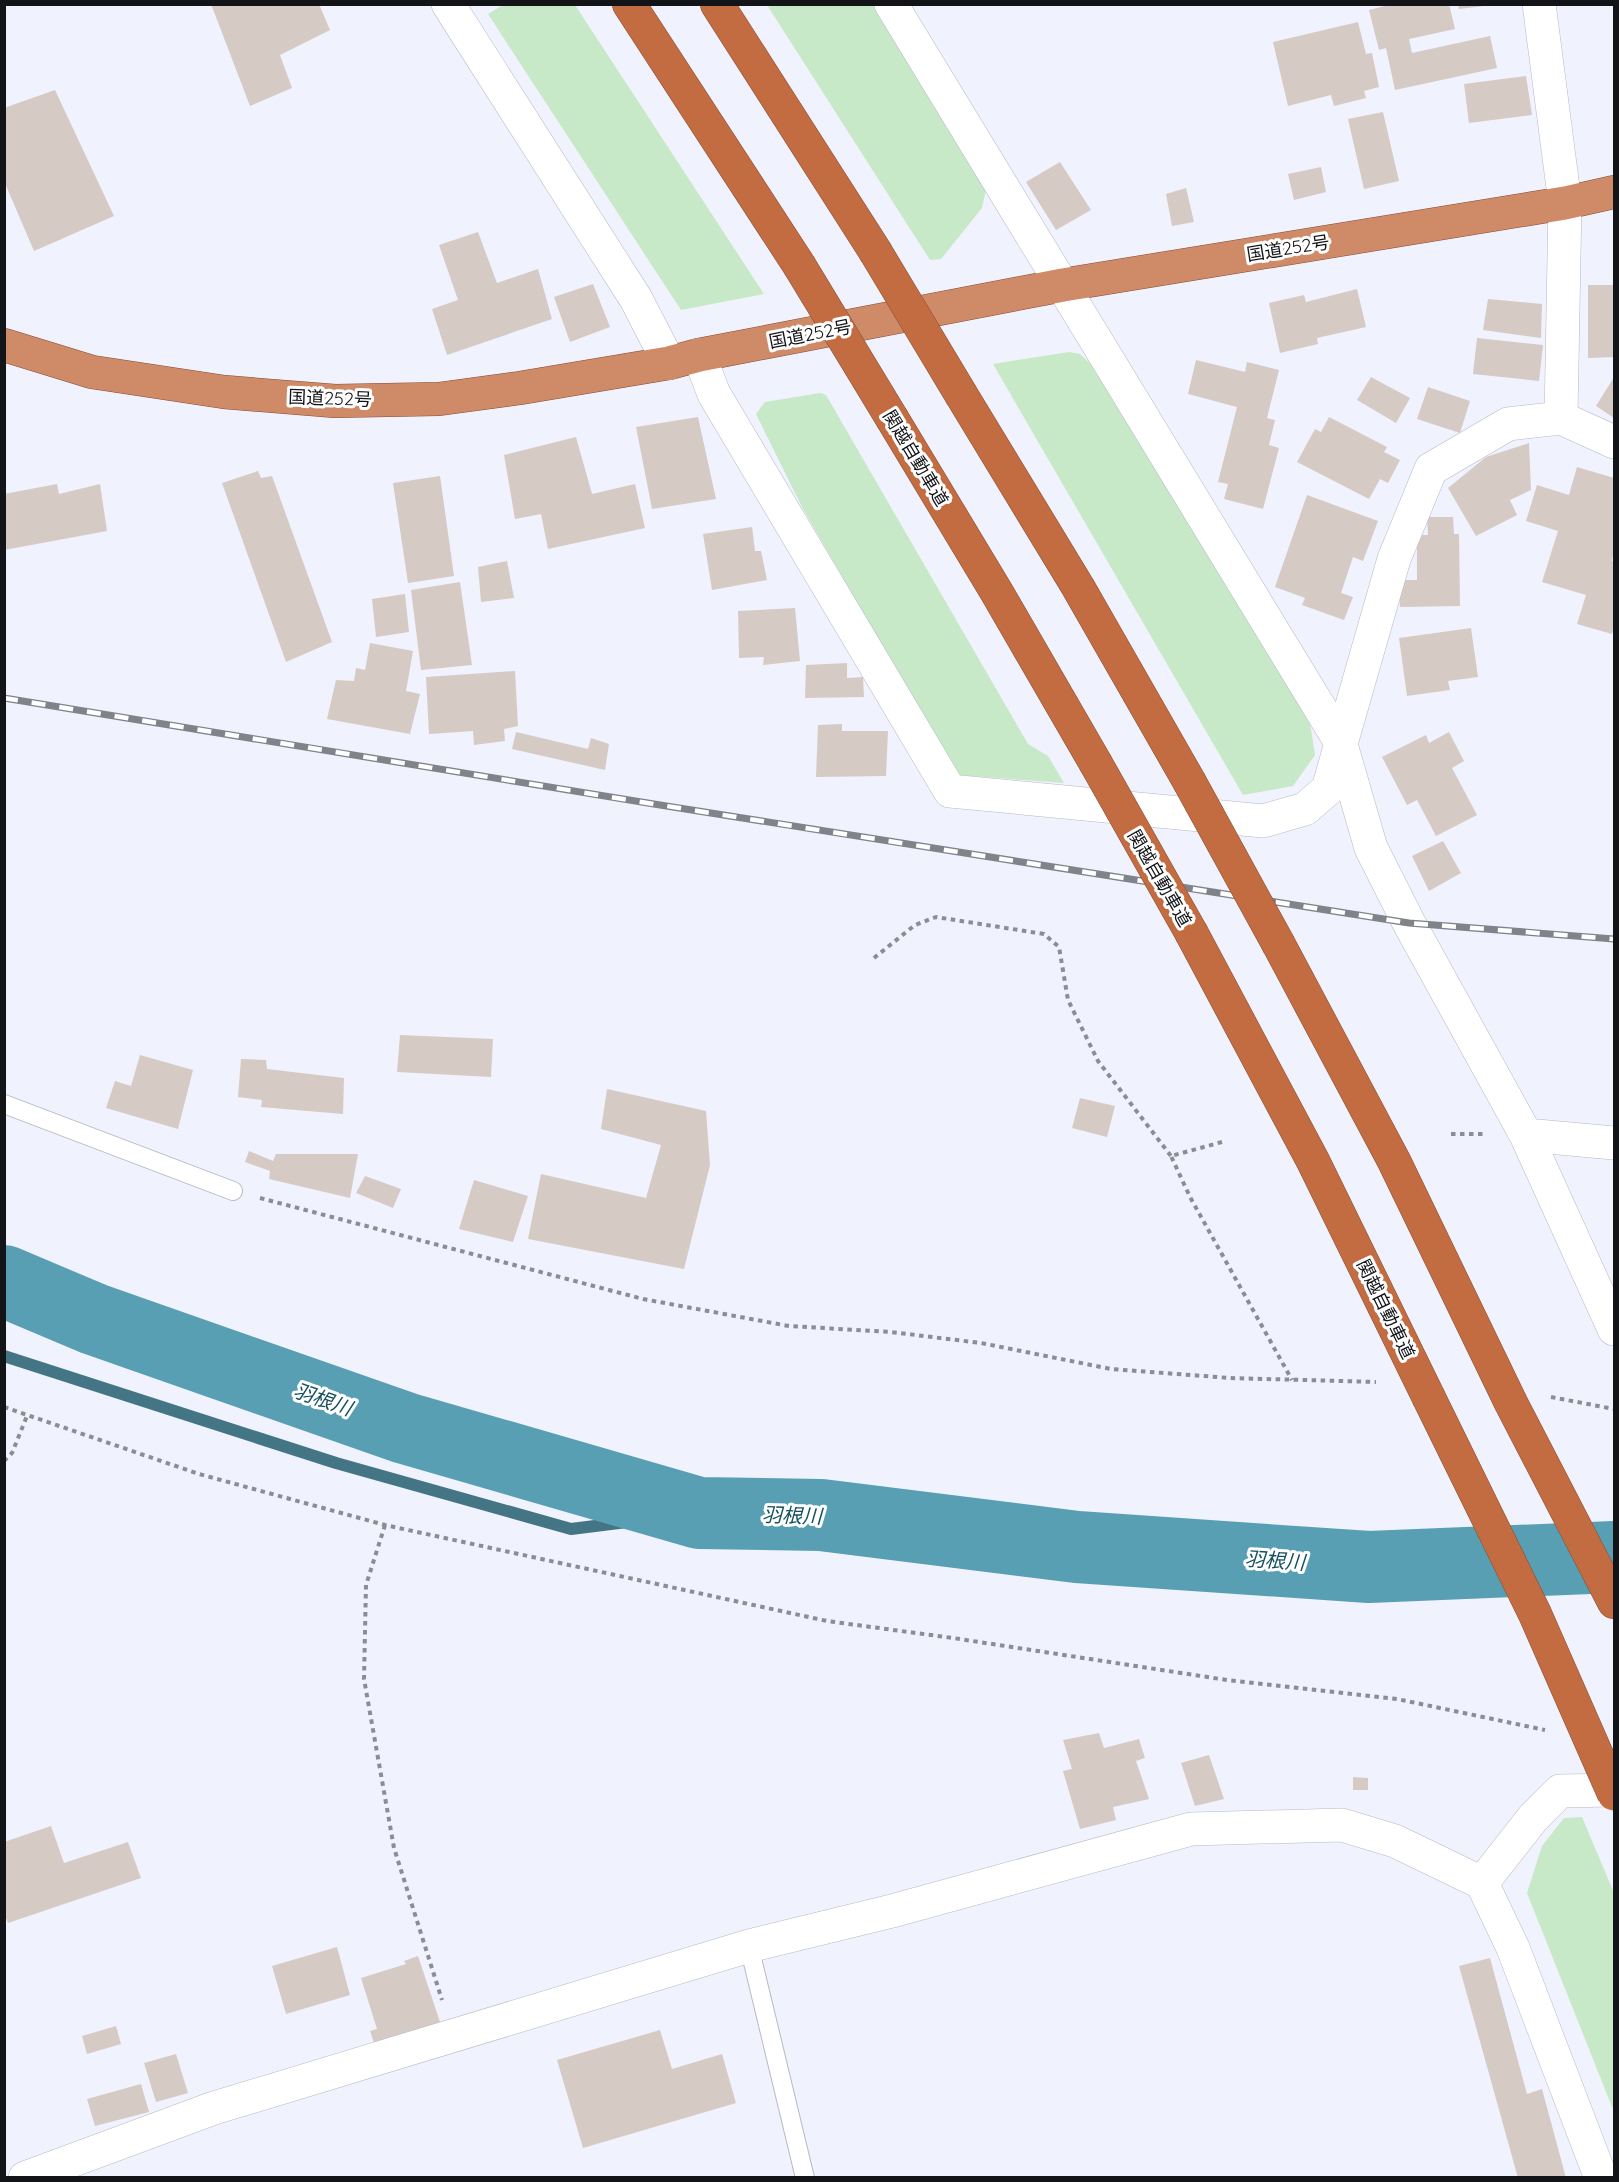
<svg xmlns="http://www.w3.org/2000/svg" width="1619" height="2182" font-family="Quicksand,'Noto Sans JP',sans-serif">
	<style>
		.green { fill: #c7e9c7 }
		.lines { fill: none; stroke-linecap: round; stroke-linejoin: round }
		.stream { stroke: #437585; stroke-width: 12 }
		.river { stroke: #589fb4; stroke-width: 72 }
		.building { fill: #d6cac5 }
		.service-casing { stroke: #b7b9c4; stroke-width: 20 }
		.minor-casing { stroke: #b7b9c4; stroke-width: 34 }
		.trunk-casing { stroke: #854d33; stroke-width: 34 }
		.motorway-casing { stroke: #854d33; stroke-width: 34 }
		.path { stroke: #8b8c94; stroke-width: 4; stroke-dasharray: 4.5 4.5; stroke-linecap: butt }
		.service { stroke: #fff; stroke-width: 18 }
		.minor { stroke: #fff; stroke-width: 33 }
		.trunk { stroke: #cf8a67; stroke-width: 33 }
		.motorway { stroke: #c36c41; stroke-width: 33 }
		.rail-casing { stroke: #81838a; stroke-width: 7 }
		.rail { stroke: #fff; stroke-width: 4.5; stroke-dasharray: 14; stroke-linecap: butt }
		.motorway-bridge-casing { stroke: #854d33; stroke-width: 34; stroke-linecap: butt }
		.motorway-bridge { stroke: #c36c41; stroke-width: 33 }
		.labels { text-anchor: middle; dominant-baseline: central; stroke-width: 6; stroke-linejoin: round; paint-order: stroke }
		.street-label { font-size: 18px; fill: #131418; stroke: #fff }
		.water-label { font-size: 20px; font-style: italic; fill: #155161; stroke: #fff }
	</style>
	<rect width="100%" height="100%" fill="#f0f2fd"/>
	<path class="green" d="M503,5h72l189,289 -83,16 -193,-296z
		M767,5h108l111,184 -4,19 -41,51 -11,1z
		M1069,352l11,2 19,18 211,351 5,32 -22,31 -50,9 -250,-431z
		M820,393l6,2 202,349 20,12 16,27 -107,-8 -155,-268 -46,-93 9,-12z
		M1582,1817l32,76v219l-87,-219 15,-47 22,-28z"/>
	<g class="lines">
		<path class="stream" d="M4,1356l332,107 235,66 128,-16"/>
		<path class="river" d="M4,1281l90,38 311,109 294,85 122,2 256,32 292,20 245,-10"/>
	</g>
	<path class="building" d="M211,4h108l11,26 -50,25 12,33 -42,18z
		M1393,4h56l6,25 -46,10 3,14 78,-17 7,32 -102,22 -9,-42 -7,2 -10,-40z
		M1458,4h25l1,2 -25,3z
		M1358,22l8,32 6,-1 7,34 -15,4 2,7 -32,8 -3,-11 -43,11 -15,-64z
		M1526,76l6,39 -63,8 -5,-39z
		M55,90l59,126 -80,35 -30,-70v-73z
		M1383,112l16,69 -35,8 -16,-70z
		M1060,162l31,48 -35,20 -30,-48z
		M1321,167l5,25 -32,8 -6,-26z
		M1186,188l8,34 -22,4 -6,-32z
		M478,232l19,51 41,-14 14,50 -105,36 -15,-46 26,-9 -19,-55z
		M593,284l17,43 -40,15 -16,-45z
		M1588,285h26v72l-26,1z
		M1357,289l9,38 -49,11 1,6 -38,9 -11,-50 35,-8 2,7z
		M1488,299l54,5 -1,34 -58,-8z
		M1477,338l66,7 -4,36 -66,-7z
		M1196,360l49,12 2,-10 32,8 -12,48 8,2 -6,25 10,3 -16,61 -39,-10 4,-15 -10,-2 19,-75 -49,-13z
		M1371,377l39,21 -14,25 -39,-23z
		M1614,377v41l-18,-12z
		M1428,387l42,14 -10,32 -43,-14z
		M698,417l18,82 -64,10 -16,-82z
		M1329,417l58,30 -3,5 16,8 -12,23 -8,-4 -11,20 -72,-37 18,-33 6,3z
		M576,437l16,57 43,-10 10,44 -97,21 -7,-35 -26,5 -11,-64z
		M1529,443l2,47 -21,10 7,15 -41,21 -28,-48 38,-31z
		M1577,467l37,11 -1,32 1,1v40l-2,10 2,1v64l-2,8 -35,-10 9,-29 -44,-13 16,-51 -32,-10 11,-36 32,10z
		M258,471l3,7 11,-2 60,166 -46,20 -64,-179z
		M440,476l14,100 -46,7 -15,-100z
		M57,484l2,10 41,-10 7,47 -103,19v-56z
		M1307,495l71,26 -15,40 -10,-4 -12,36 12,4 -9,23 -42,-15 3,-7 -30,-11z
		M1427,517h26l1,17h5l1,72 -60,1 -1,-27h18v-45h11z
		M752,527l3,24h6l6,29 -55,10 -9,-56z
		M507,561l7,37 -33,4 -3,-35z
		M460,582l12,83 -51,5 -10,-80z
		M405,594l4,38 -33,5 -4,-38z
		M795,608l5,53 -37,4 1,-8 -25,1 -1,-47z
		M1471,628l7,49 -30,4 2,9 -43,6 -8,-58z
		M370,643l43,8 -7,40 14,3 -10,40 -83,-15 9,-39 18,1 2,-13 9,2z
		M847,663v15l16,-1 1,20 -59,1 1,-33z
		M515,671l3,55 -14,3 1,12 -31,4 -1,-14 -44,3 -3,-57z
		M842,724v7h46l-2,45 -70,1 2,-52z
		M516,732l72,17 3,-11 18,6 -4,26 -93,-21z
		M1449,732l15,29 -12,7 25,47 -41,21 -19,-36 -10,5 -25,-48 44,-22 3,8z
		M1443,841l18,32 -32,18 -17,-35z
		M400,1035l93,4 -2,38 -94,-5z
		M140,1055l53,15 -15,59 -72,-21 9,-27 16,5z
		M241,1059l25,1 1,9 77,9 -1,36 -82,-7 1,-7 -24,-3z
		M607,1089l99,22 4,54 -26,104 -156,-30 13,-65 105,24 15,-53 -60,-16z
		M1080,1098l35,8 -8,31 -35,-9z
		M249,1151l24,10 3,-7h82l-8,44 -81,-19 1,-8 -25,-9z
		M365,1176l36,13 -8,19 -37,-15z
		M474,1180l54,16 -15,46 -54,-13z
		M1099,1733l5,15 35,-9 6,19 -9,3 13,38 -36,8 3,13 -36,9 -17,-58 9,-2 -9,-29z
		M1209,1755l15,44 -29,7 -14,-43z
		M1353,1777l15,1v12h-15z
		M51,1826l13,37 64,-21 13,36 -133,45 -4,-10v-71z
		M337,1947l13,48 -64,19 -14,-48z
		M418,1956l23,69 -66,21 -5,-15 7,-2 -16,-51 45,-14 -2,-3z
		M1490,1958l37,136 15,-5 24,89h-48l-59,-212z
		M116,2026l5,18 -34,10 -5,-18z
		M660,2030l12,39 50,-15 14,49 -153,45 -26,-88z
		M176,2054l12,39 -32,9 -12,-39z
		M141,2084l8,28 -54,14 -8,-27z"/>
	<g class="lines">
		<g class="service-casing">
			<path id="service" d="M4,1104l229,87
				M749,1946l56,232"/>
		</g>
		<g class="minor-casing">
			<path id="minor" d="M448,4l188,295 33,64
				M891,4l449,737 31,107 38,75 117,212 88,194
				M1539,4l26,199 -4,215
				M699,355l15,39 236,397 313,30 42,-12 23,-20 66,-230 37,-90 77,-45 53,-6 53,24
				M1526,1135l88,8
				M1482,1883l51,-65 27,-27 54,-1
				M25,2178l189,-70 535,-162 143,-35 299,-82 151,-4 53,16 87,42 31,65 88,230"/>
		</g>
		<g class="trunk-casing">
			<path id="trunk" d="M4,345l88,27 132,20 111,9 104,-2 81,-11 149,-25 30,-8 364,-70 502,-82 49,-11"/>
		</g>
		<g class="motorway-casing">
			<path id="motorway" d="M629,4l170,261
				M717,4l158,247
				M962,396l116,191 111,194
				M893,420l103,171 99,171
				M1192,934l121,227 115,235
				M1279,945l115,216 117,242 103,199"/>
		</g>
		<path class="path" d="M874,958l41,-33 21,-8 108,17 15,13 9,53 30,61 73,95
			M1451,1134h32
			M1222,1142l-51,14 19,41 102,183
			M260,1198l383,101 146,27 102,6 90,11 130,26 119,9 146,4
			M1551,1397l63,12
			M4,1407l195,67 186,51 442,96 126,17 274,42 170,19 148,31
			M4,1461l8,-8 15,-37
			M385,1525l-19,60 -2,94 30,169 48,152"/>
		<use href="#service" class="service"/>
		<use href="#minor" class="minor"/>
		<use href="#trunk" class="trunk"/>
		<use href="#motorway" class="motorway"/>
		<g class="rail-casing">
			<path id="rail" d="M4,698l656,107 749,118 205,16"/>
		</g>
		<use href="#rail" class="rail"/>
		<g class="motorway-bridge-casing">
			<path id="motorway-bridge" d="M875,251l87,145
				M799,265l94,155
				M1095,762l97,172
				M1189,781l90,164
				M1428,1396l107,218 79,180"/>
		</g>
		<use href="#motorway-bridge" class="motorway-bridge"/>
	</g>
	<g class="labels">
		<g class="street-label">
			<text transform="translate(1288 248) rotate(-9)">国道252号</text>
			<text transform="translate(810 334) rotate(-11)">国道252号</text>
			<text transform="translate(330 398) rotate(2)">国道252号</text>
			<text transform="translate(916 458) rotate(59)">関越自動車道</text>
			<text transform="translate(1160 878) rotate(60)">関越自動車道</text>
			<text transform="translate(1386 1309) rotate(64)">関越自動車道</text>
		</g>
		<g class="water-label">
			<text transform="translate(323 1399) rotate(19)">羽根川</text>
			<text transform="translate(792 1515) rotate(2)">羽根川</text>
			<text transform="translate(1275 1560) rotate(4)">羽根川</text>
		</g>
	</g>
	<rect width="1619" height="2182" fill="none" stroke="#131418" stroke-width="12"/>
</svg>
